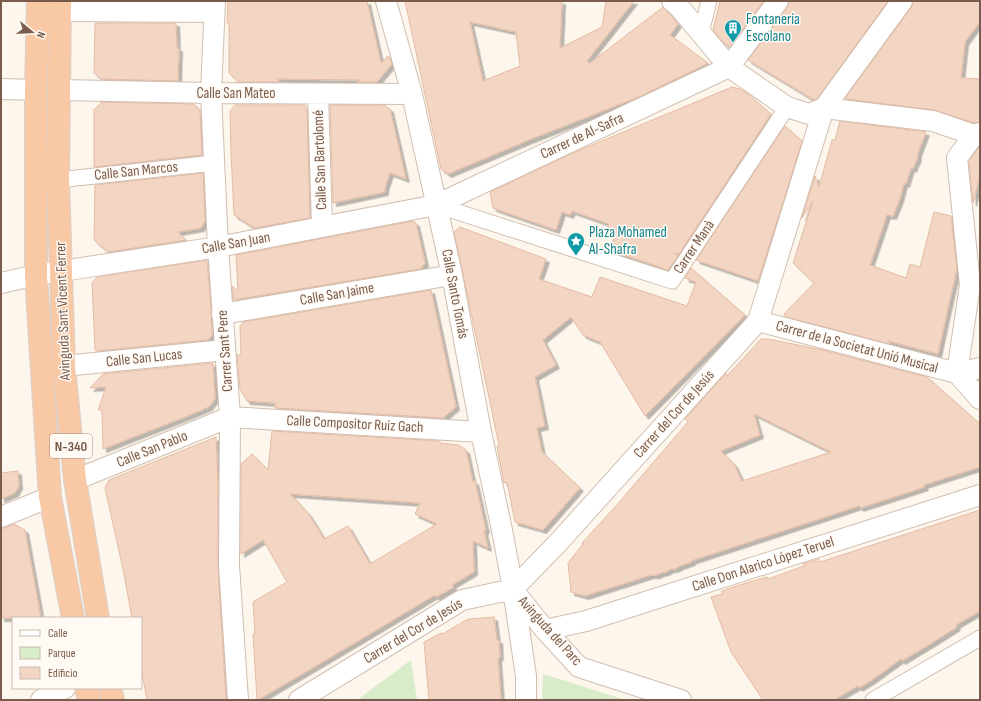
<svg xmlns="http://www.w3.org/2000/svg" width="981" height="701" font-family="'Sofia Sans Condensed',sans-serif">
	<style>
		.park { fill: #d8ecc9 }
		.building { fill: #f3d5c3; stroke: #e6bba3; fill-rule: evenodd; filter: url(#shadow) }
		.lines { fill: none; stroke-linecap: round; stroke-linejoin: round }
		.pedestrian-casing { stroke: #d1beb0; stroke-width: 17 }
		.minor-casing { stroke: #d1beb0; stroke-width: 22 }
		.trunk-casing { stroke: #dad1cd; stroke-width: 24 }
		.pedestrian { stroke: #fff; stroke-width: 15 }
		.minor { stroke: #fff; stroke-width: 20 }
		.trunk { stroke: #f9c8a4; stroke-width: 22 }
		.labels { text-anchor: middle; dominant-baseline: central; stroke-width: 3; stroke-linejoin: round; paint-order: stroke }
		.shield { fill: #fffaf3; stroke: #a28b7f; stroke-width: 1 }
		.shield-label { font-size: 14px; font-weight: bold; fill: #7a5c4d }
		.culture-label { font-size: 15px; fill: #0d838f; stroke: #fffaf3; text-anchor: start }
		.street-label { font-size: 15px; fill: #7a5c4d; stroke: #fffaf3 }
	</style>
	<defs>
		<filter id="shadow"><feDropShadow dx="3.5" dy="3.5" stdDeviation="0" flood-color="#0004"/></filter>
	</defs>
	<rect width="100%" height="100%" fill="#fdf6ec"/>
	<path class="park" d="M411,660l6,40h-60z
		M543,674l83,26h-84z"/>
	<path class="building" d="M228,1h139l14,62 7,-7 2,2 2,6 -15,18h-20l3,-2 -83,-1 3,3h-41l-10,-9v-50h-2z
		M405,1h157l-2,47 42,-21 4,-26h28l-47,60 3,2 73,-56 15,17 -8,11 38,28 -67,33 -112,44 -81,34 -7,-5zM470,22l46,10 4,34 -37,15z
		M720,1h44l-34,46 -6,-4 -11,-13z
		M789,1h99l-71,98 -3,1 -66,-40 39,-52z
		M913,1h67v21l-15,20 -4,36 19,1v43l-5,1 -4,-1 -37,-12 -88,-11v-2l65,-89z
		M95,23h81l1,25h2l-1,33 -77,-2 -7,-6z
		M732,87l8,2 9,6 22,19 -92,140 -5,-1 4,3 -10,14 -58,-20 6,-18 -9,-3 2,-5 -37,-13 -2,4 -8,-3 -6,18 -63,-22 -3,-16 78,-37z
		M102,102l92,2 6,7 2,44 -108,12v-57z
		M235,105h69l3,3 3,110 -55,10 -21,-13 -3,-62 -1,-42z
		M330,105h54l6,4 16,70 -16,-6 -5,15v4l-52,11z
		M840,121l86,11 -8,21 -1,8h-1l-3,8 -2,-1 -5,16 -2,-1 -4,16 -7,17 -6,-1 -17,50 36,13 4,-14 10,3 14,-55 17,4 6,53 -9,39 -10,46 -50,-13 2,3 -104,-27 -2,-3 30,-31 -21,-20 20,-62 -11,17 13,-42 4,11 13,-47h3z
		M785,126l16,14 1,2 -44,139 -62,-21z
		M980,146v29l-7,28 -4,-42z
		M203,173l2,48 -4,7 -23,4 8,8 -78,12 -14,-12 1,-55z
		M413,221l3,2 9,40 -4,6 -188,31 -1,-14 6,5 -2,-36z
		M460,227l86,32 -7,20 53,18 8,-20 87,29 9,-24 -11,-4 6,-10 54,47 -100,101 -45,-74 -17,-7 -12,-18 -28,23 13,25 -21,12 10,49 -8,2 5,24 38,36 -37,42 -28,-8 -8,-40 -3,1 -7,-37 2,-1 -45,-213z
		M207,260v1l4,46 1,29 -4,4 -111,11 -2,-1 -3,-67 5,-6z
		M431,290l25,117 -13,11 -168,-10v-5l-28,-2 -7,-12 -3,-34h4l-1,-29 3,-4z
		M761,339h7l55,11h-1l105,27 53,47v43l-56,18 1,2 -40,13 -25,8 -1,-2 -168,55 1,1 -12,4 -5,3h-4l-5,3 -5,1 -4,2h-6l-66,21 -14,-4 -3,-29 15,-19 -1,-1 33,-36 73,-85 -3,-3 41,-46 1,3zM754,414l77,38 -89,29 -8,-17 -13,-13 39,-16z
		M213,363l2,36 -6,8 -24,10 -82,32 -1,-39h-4l8,-23 -16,1 13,-14z
		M272,431l168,10v2l19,2 7,5 7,32 2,-1 11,49 -2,1 4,17 -15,-7 1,31 -22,13 2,2 -18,10 -1,-2 -25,15 -84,50 -68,40h-1l-4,-66 2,-1 -2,-31 34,-20 -24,-42 -22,14v-90l11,-10 16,16zM290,494l130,9 -5,11 22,10 -67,40 -22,-38 -24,13 -16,-26z
		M216,437l2,48v81l8,134h-79l-6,-33v-49h-9l-9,-49 -18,-81 4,-8z
		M18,471l1,15 -4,7 -14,6v-26z
		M980,510v101l-24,14 1,2 -22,14 -33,20 -1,-2 -29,21 -13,8 -1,-2 -24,14h-71l-32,-48 -20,-55 11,-3v-3l11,-4 34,-10 1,2 36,-13 -1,-2 16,-5 1,3z
		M14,524l11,6 16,88h-40v-90h4z
		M494,617l3,23h2l1,17 -2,1 3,42h-72l-5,-58 17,-9 1,1 26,-15z"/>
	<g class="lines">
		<g class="pedestrian-casing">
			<path id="pedestrian" d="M701,33l8,-32
				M58,180l156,-17
				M436,205l236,76 115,-174
				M873,700l107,-62"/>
		</g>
		<g class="minor-casing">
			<path id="minor" d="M215,1l-4,92 7,154 12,170 -1,148 9,135
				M386,1l26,93 40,181 29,157 21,98 11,59 13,87v24
				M672,1l8,7 49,59 58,40 22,7 15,-6 109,13 41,14 6,-2
				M60,11l154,1
				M1,89l35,1
				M59,90l152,3 201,1
				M318,94l4,133
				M1,283l35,-8 182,-28 218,-42 293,-138 49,-66
				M222,314l230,-39
				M758,321l199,52 23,-5
				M64,366l161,-16
				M957,373l13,-88 -13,-127 17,-23
				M957,373l23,26
				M75,480l155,-63 251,15
				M1,517l49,-20
				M514,591l31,39 34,37 102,33
				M545,630l41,-9 394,-126
				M41,700l24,-12
				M299,700l163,-100 51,-11 43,-44 202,-224 66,-213 78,-107"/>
		</g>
		<g class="trunk-casing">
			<path id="trunk" d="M38,1l-2,89v185l14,222 23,121
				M60,1l-2,179 6,186 11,114 23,138
				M86,688l3,12
				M110,688l3,12"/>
		</g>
		<use href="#pedestrian" class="pedestrian"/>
		<use href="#minor" class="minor"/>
		<use href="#trunk" class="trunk"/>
	</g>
	<defs>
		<g id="building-pin" transform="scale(0.9)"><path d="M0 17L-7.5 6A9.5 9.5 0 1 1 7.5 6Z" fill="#0f9aa8" stroke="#fffaf3"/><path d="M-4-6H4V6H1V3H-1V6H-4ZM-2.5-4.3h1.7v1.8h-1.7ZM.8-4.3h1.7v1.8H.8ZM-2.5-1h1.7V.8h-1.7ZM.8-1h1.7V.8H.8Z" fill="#fff"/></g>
		<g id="sight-pin" transform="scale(0.9)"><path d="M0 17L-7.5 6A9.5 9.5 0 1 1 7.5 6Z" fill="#0f9aa8" stroke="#fffaf3"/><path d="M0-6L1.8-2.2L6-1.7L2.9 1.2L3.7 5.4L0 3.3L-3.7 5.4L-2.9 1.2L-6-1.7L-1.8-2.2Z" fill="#fff"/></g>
	</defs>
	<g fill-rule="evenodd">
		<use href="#building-pin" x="733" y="28"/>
		<use href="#sight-pin" x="576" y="241"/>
	</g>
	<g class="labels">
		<rect class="shield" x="50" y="434" width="42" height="24" rx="3"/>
		<g class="shield-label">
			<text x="71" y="446">N-340</text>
		</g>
		<g class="culture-label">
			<text x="746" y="19">Fontanería<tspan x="746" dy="17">Escolano</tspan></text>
			<text x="589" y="232">Plaza Mohamed<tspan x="589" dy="17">Al-Shafra</tspan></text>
		</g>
		<g class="street-label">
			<text x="236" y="93">Calle San Mateo</text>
			<text transform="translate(582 136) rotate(-25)">Carrer de Al-Safra</text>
			<text transform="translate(320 160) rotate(-92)">Calle San Bartolomé</text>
			<text transform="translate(136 171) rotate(-6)">Calle San Marcos</text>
			<text transform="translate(236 243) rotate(-10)">Calle San Juan</text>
			<text transform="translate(694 247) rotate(-56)">Carrer Manà</text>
			<text transform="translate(337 294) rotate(-10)">Calle San Jaime</text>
			<text transform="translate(455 294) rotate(79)">Calle Santo Tomás</text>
			<text transform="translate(63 311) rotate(-92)">Avinguda Sant Vicent Ferrer</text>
			<text transform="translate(857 347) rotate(15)">Carrer de la Societat Unió Musical</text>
			<text transform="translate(225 351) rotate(-94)">Carrer Sant Pere</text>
			<text transform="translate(144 358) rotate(-6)">Calle San Lucas</text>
			<text transform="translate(674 414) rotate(-48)">Carrer del Cor de Jesús</text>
			<text transform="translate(355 424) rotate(3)">Calle Compositor Ruiz Gach</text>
			<text transform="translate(152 449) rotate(-22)">Calle San Pablo</text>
			<text transform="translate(763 564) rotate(-18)">Calle Don Alarico López Teruel</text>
			<text transform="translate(413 631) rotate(-31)">Carrer del Cor de Jesús</text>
			<text transform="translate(550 631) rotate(48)">Avinguda del Parc</text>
		</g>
	</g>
	<rect width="981" height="701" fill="none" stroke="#7a5c4d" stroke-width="4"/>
	<rect x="12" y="617" width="130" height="72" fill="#fffaf3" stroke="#cabbb1"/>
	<rect x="20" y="630" width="20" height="6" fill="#ffffff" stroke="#cabbb1"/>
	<text x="48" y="637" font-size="12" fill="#7a5c4d">Calle</text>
	<rect x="20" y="647" width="20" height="12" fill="#d8ecc9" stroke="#cabbb1"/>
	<text x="48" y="657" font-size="12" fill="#7a5c4d">Parque</text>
	<rect x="20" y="667" width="20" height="12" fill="#f3d5c3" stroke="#cabbb1"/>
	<text x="48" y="677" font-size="12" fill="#7a5c4d">Edificio</text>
	<g transform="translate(32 32) rotate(108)" stroke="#fffaf3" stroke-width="3" paint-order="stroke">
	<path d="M0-3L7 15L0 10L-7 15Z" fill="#7a5c4d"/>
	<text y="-6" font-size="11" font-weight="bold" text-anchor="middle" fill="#7a5c4d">N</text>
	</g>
</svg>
